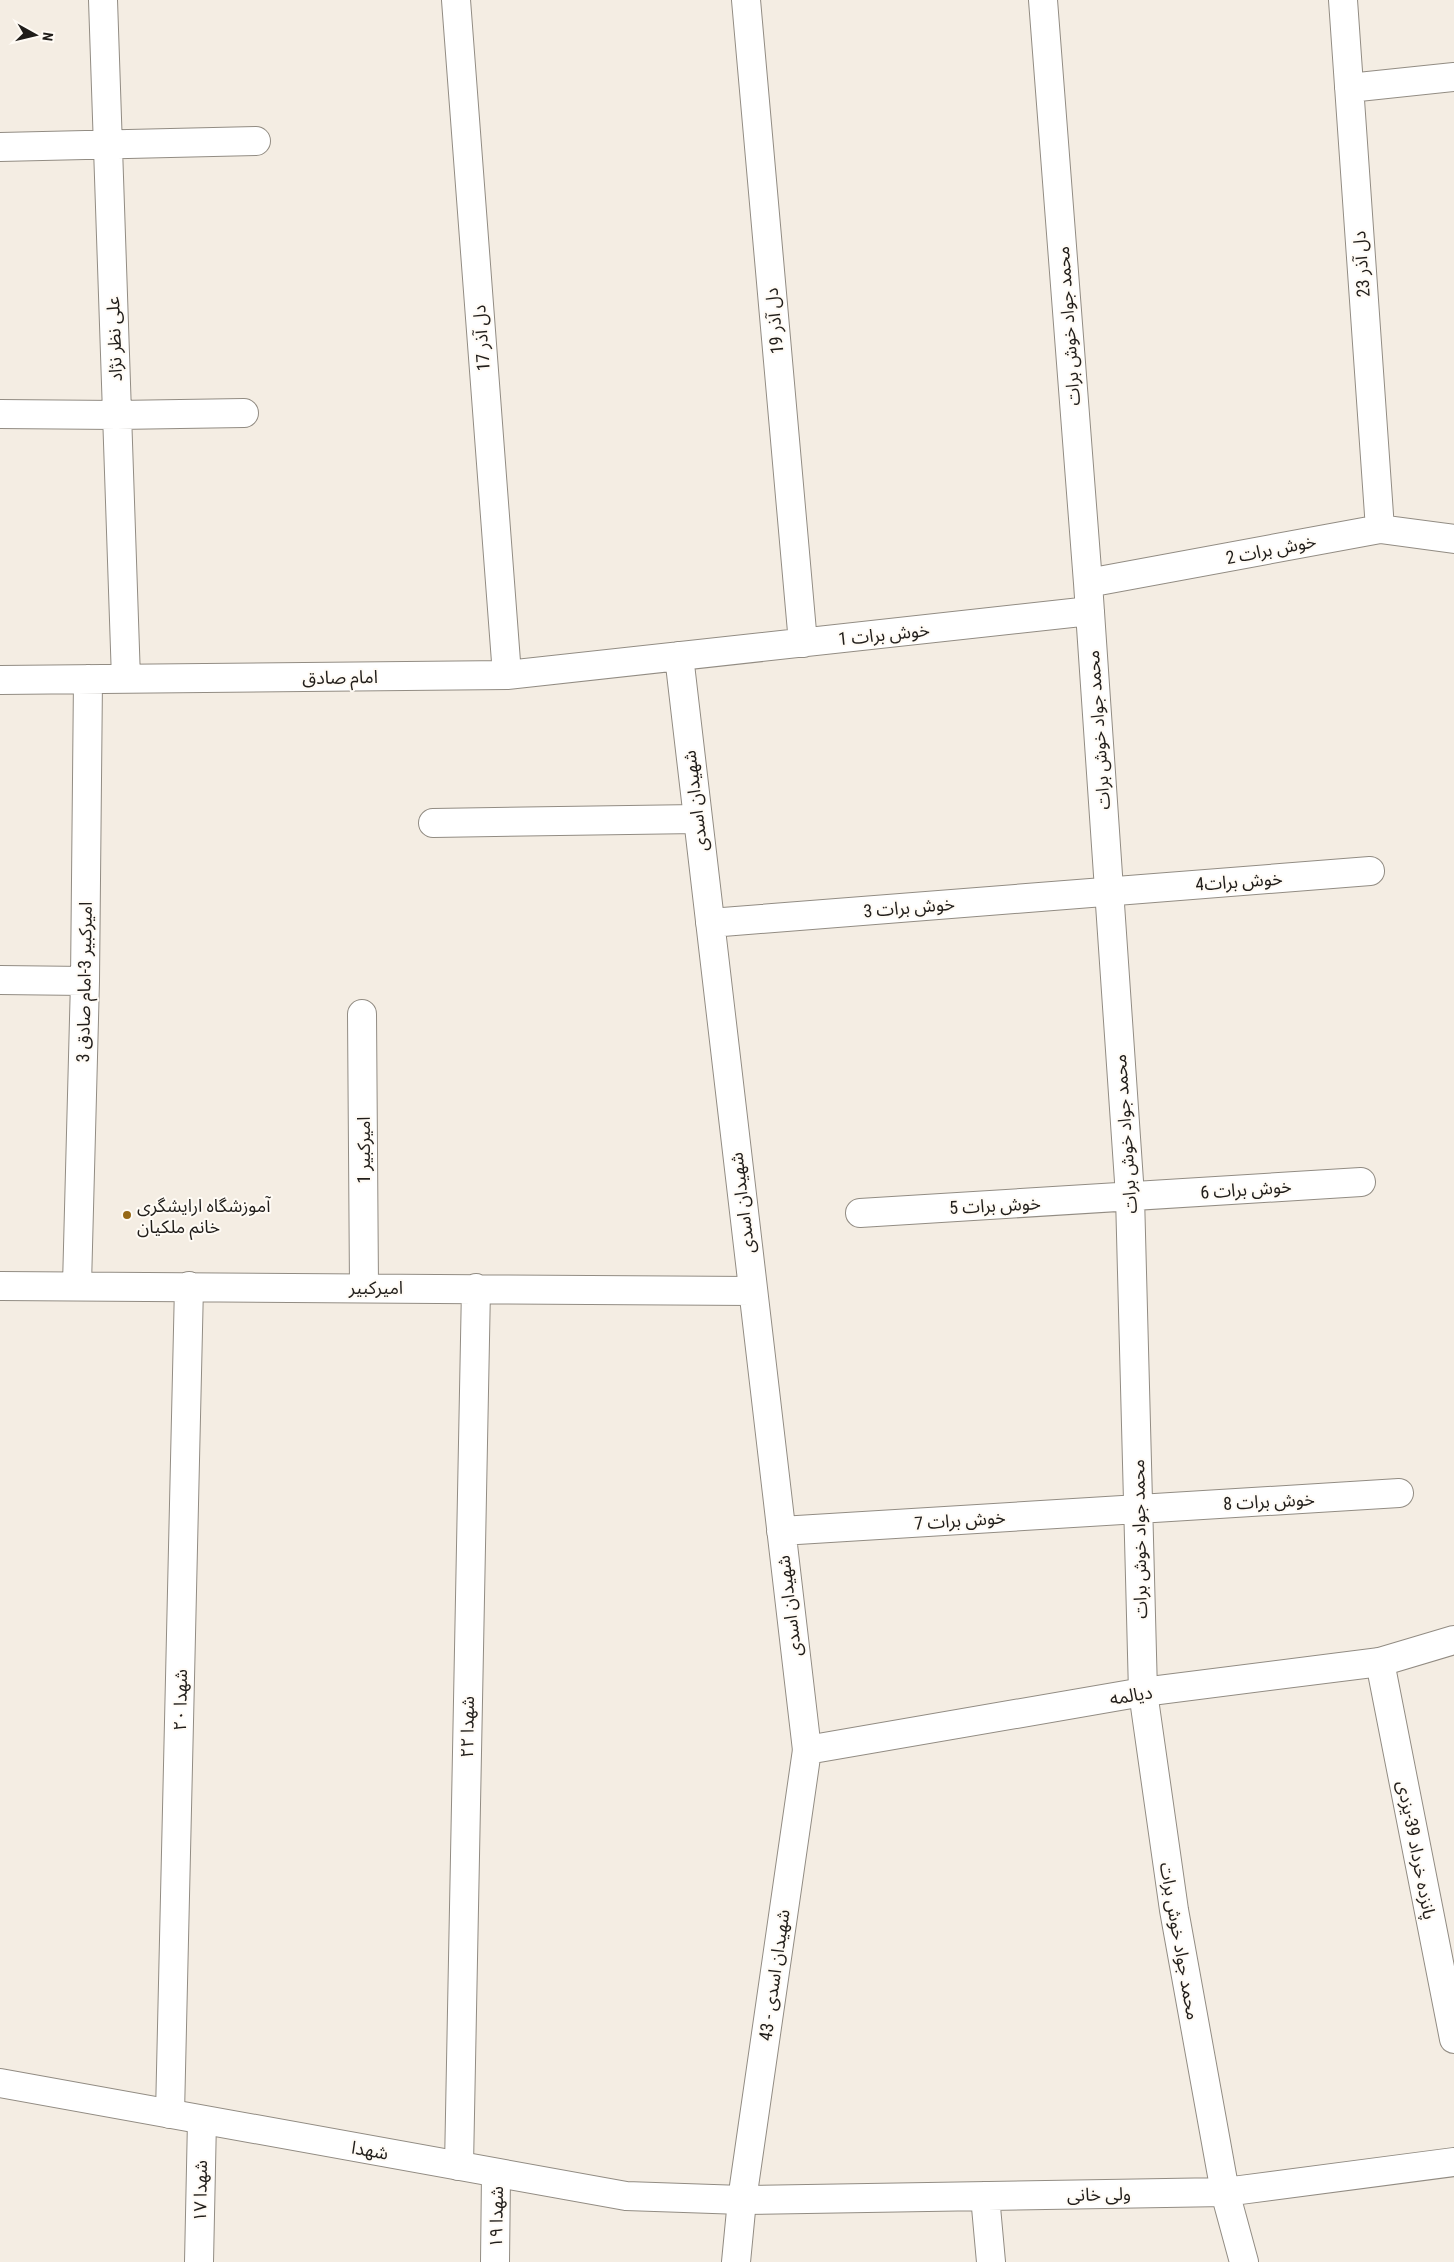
<svg xmlns="http://www.w3.org/2000/svg" width="1454" height="2262" font-family="'Roboto Condensed','Noto Sans Arabic',sans-serif">
	<style>
		.lines { fill: none; stroke-linecap: round; stroke-linejoin: round }
		.minor-casing { stroke: #928c83; stroke-width: 30 }
		.major-casing { stroke: #928c83; stroke-width: 30 }
		.minor { stroke: #fff; stroke-width: 28 }
		.major { stroke: #fff; stroke-width: 28 }
		.poi-dot { fill: #966917; stroke: #fffbf5; stroke-width: 2 }
		.labels { text-anchor: middle; dominant-baseline: central; stroke-width: 4; stroke-linejoin: round; paint-order: stroke }
		.street-label { font-size: 18px; fill: #201d1a; stroke: #fffbf5 }
		.poi-label { font-size: 18px; fill: #201d1a; stroke: #fffbf5; text-anchor: start }
	</style>
	<rect width="100%" height="100%" fill="#f4ede3"/>
	<g class="lines">
		<g class="minor-casing">
			<path id="minor" d="M103,0l23,679
				M456,0l51,675
				M746,0l57,643
				M1043,0l45,583 42,613 13,496 31,218 51,282 19,70
				M1343,0l37,529
				M1349,88l105,-11
				M0,147l256,-6
				M0,414l117,1 127,-2
				M1088,583l292,-54 74,10
				M679,656l128,1094
				M0,680l507,-5 583,-64
				M433,823l264,-4
				M710,923l660,-52
				M0,980l85,1
				M362,1014l2,273
				M860,1213l501,-31
				M77,1285l8,-304 3,-302
				M0,1286l752,5
				M781,1531l618,-38
				M1380,1662l74,377
				M170,2114l19,-828
				M459,2166l17,-878
				M985,2196l6,66
				M742,2200l483,-8 229,-30
				M199,2262l3,-142
				M495,2262l1,-89"/>
		</g>
		<g class="major-casing">
			<path id="major" d="M0,2083l626,113 116,4
				M736,2262l6,-62 65,-450 336,-58 237,-30 74,-22"/>
		</g>
		<use href="#minor" class="minor"/>
		<use href="#major" class="major"/>
	</g>
	<circle class="poi-dot" cx="127" cy="1215" r="5"/>
	<g class="labels">
		<g class="street-label">
			<text transform="translate(1361 264) rotate(-94)">دل آذر 23</text>
			<text transform="translate(774 321) rotate(-95)">دل آذر 19</text>
			<text transform="translate(1068 326) rotate(-94)">محمد جواد خوش برات</text>
			<text transform="translate(481 338) rotate(-94)">دل آذر 17</text>
			<text transform="translate(114 339) rotate(-92)">علی نظر نژاد</text>
			<text transform="translate(1271 549) rotate(-11)">خوش برات 2</text>
			<text transform="translate(884 634) rotate(-6)">خوش برات 1</text>
			<text transform="translate(340 677) rotate(-1)">امام صادق</text>
			<text transform="translate(1098 730) rotate(-94)">محمد جواد خوش برات</text>
			<text transform="translate(695 801) rotate(-97)">شهیدان اسدی</text>
			<text transform="translate(1239 881) rotate(-4)">خوش برات4</text>
			<text transform="translate(909 907) rotate(-5)">خوش برات 3</text>
			<text transform="translate(84 982) rotate(-89)">امیرکبیر 3-امام صادق 3</text>
			<text transform="translate(1125 1134) rotate(-94)">محمد جواد خوش برات</text>
			<text transform="translate(363 1150) rotate(-90)">امیرکبیر 1</text>
			<text transform="translate(1246 1189) rotate(-4)">خوش برات 6</text>
			<text transform="translate(742 1203) rotate(-97)">شهیدان اسدی</text>
			<text transform="translate(995 1205) rotate(-3)">خوش برات 5</text>
			<text x="376" y="1287">امیرکبیر</text>
			<text transform="translate(1269 1501) rotate(-3)">خوش برات 8</text>
			<text transform="translate(960 1520) rotate(-4)">خوش برات 7</text>
			<text transform="translate(1139 1539) rotate(-91)">محمد جواد خوش برات</text>
			<text transform="translate(789 1606) rotate(-97)">شهیدان اسدی</text>
			<text transform="translate(1131 1695) rotate(-9)">دیالمه</text>
			<text transform="translate(180 1700) rotate(-89)">شهدا ۲۰</text>
			<text transform="translate(467 1727) rotate(-89)">شهدا ۲۲</text>
			<text transform="translate(1417 1850) rotate(79)">پانزده خرداد 39-یزدی</text>
			<text transform="translate(1180 1941) rotate(80)">محمد جواد خوش برات</text>
			<text transform="translate(774 1975) rotate(-82)">شهیدان اسدی - 43</text>
			<text transform="translate(370 2150) rotate(10)">شهدا</text>
			<text transform="translate(200 2191) rotate(-89)">شهدا ۱۷</text>
			<text transform="translate(1099 2194) rotate(-1)">ولی خانی</text>
			<text transform="translate(496 2217) rotate(-89)">شهدا ۱۹</text>
		</g>
		<g class="poi-label">
			<text x="137" y="1205">آموزشگاه ارایشگری<tspan x="137" dy="21">خانم ملکیان</tspan></text>
		</g>
	</g>
	<g transform="translate(35 35) rotate(98)" stroke="#fffbf5" stroke-width="4" paint-order="stroke">
	<path d="M0-4L9 19L0 12L-9 19Z" fill="#201d1a"/>
	<text y="-8" font-size="14" font-weight="bold" text-anchor="middle" fill="#201d1a">N</text>
	</g>
</svg>
